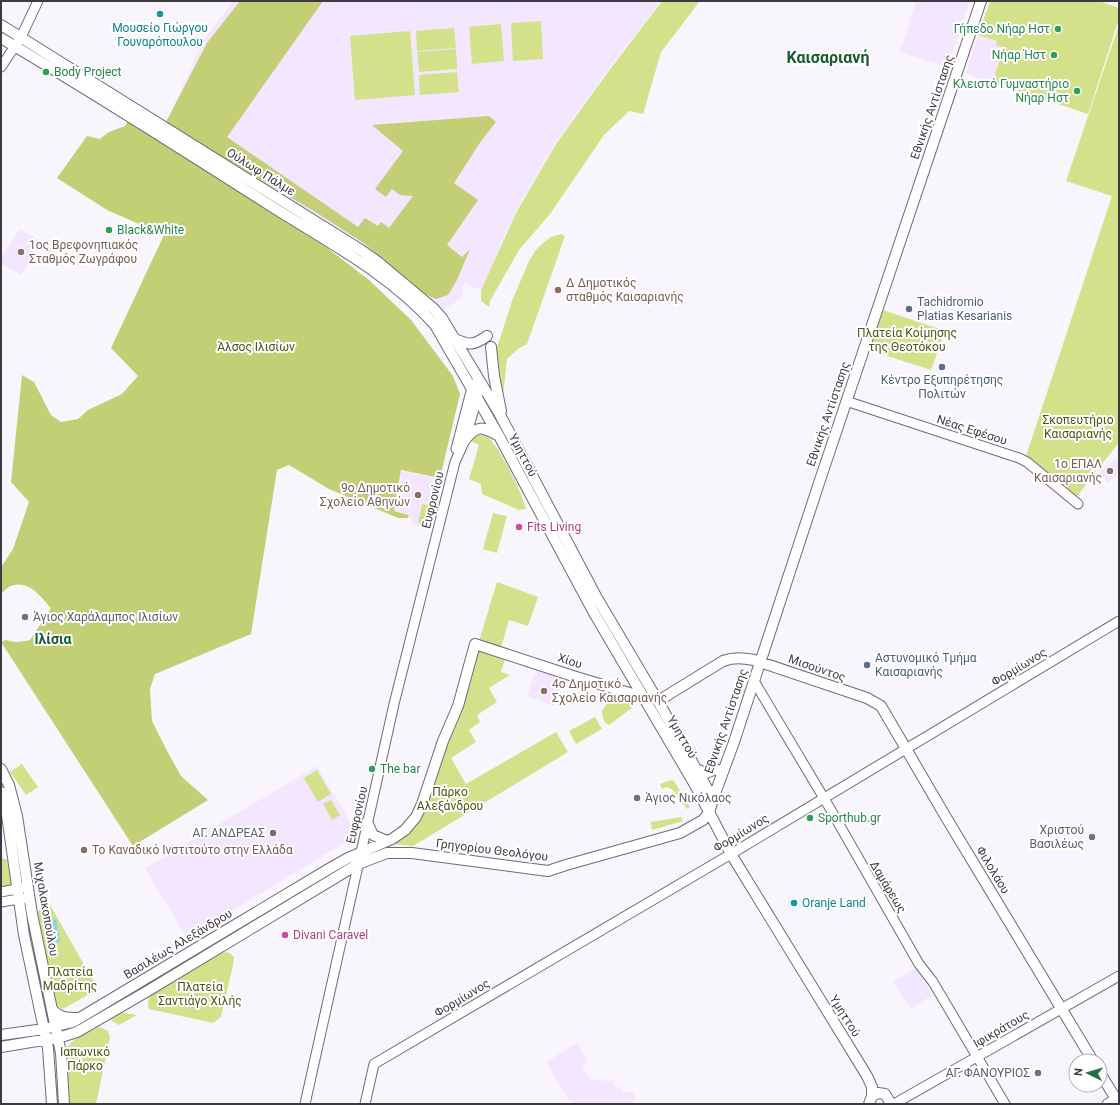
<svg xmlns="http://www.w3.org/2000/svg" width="1120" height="1105" font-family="Roboto,sans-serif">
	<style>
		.built { fill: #f2e7fe }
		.green { fill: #d3e18a }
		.forest { fill: #c2cf75 }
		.water { fill: #83d4f6 }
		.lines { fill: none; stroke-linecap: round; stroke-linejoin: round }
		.tertiary-casing { stroke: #72697b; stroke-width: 11 }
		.secondary-casing { stroke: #72697b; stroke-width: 12 }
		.tertiary { stroke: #fff; stroke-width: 9 }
		.secondary { stroke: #fff; stroke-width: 10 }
		.culture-dot { fill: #0f9aa8; stroke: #fff; stroke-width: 1.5 }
		.leisure-dot { fill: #2e9e5b; stroke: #fff; stroke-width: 1.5 }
		.education-dot { fill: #8d6e63; stroke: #fff; stroke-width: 1.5 }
		.service-dot { fill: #5c6f8a; stroke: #fff; stroke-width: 1.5 }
		.hotel-dot { fill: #d1479c; stroke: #fff; stroke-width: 1.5 }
		.worship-dot { fill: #6b7280; stroke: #fff; stroke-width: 1.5 }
		.labels { text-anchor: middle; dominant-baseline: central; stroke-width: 4; stroke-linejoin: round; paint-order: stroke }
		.culture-label { font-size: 12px; fill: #0d838f; stroke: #fff }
		.leisure-label { font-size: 12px; fill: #27864d; stroke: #fff; text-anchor: start }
		.street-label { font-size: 12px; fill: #3e3a42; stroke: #fff }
		.education-label { font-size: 12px; fill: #785e54; stroke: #fff; text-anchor: start }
		.service-label { font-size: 12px; fill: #4e5e75; stroke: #fff; text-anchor: start }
		.park-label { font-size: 12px; fill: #4e5614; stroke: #fff }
		.hotel-label { font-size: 12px; fill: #b23c85; stroke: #fff; text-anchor: start }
		.worship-label { font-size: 12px; fill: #5b616d; stroke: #fff; text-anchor: end }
		.quarter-label { font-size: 14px; font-weight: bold; fill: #175c2f; stroke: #fff }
		.district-label { font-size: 16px; font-weight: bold; fill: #175c2f; stroke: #fff }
	</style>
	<rect width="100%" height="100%" fill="#f9f5fd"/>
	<path class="built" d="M233,1h428l-54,70 -52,73 -40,68 -34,78 -17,-7 -2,15 -21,13 -72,-63 -204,-123 39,-85z
		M916,1h54l-22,66 -48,-15z
		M978,35l19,6 7,7 -12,34 -26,-8z
		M20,229l22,13 -21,33 -20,-12v-5z
		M1119,457v18l-12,8 -6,-11 1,-3z
		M402,471l38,8 -10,51 -17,-6 -3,-7v-3l-15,-3z
		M537,667l27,9 -10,30 -27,-10z
		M317,766l39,66 -4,6 -165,100 -42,-70z
		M916,968l16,27 -21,14 -18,-27z
		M577,1043l11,19 -6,4 8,14 24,1v3l2,3 6,1 -1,3 14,2 -2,11h-56l-7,-2 -24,-40z"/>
	<path class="green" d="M662,1h38l-39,51 -18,62 -14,-3 -25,24 -54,79 -31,36 -29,51 -1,6 -8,-6v-11l35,-77 40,-69 52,-72z
		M990,1h109l20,7v11l-31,95 -96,-32 12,-34 -8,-3 1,-4 -19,-6z
		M541,21l2,38 -30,2 -2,-38z
		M501,24l3,37 -32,3 -3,-37z
		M1119,25v418l-23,28 -20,27 -50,-42 86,-260 -46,-15z
		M454,28l2,20 -39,3 -1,-20z
		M410,31l5,64 -60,5 -5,-64z
		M456,49l1,20 -38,3 -2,-20z
		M457,72l2,20 -39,3 -1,-20z
		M561,234l4,2 -38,108 -9,5 -11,10 -5,46 -7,-51 17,-53 17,-40 6,-10 8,-8 8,-6z
		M883,310l62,21 -14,39 -62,-20z
		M476,434c3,1 9,1 12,3 11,9 35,58 38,72l-7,1 -37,-16 -1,-10 -12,-5 10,-34 -8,-4z
		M422,504l11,2 -4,19 -11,-2z
		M493,513l14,3 -10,37 -14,-4z
		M497,582l41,15 -10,29 -19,-6 -8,28 -22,-7z
		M476,650l29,9 -4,13 9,3 -21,13 8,14 -20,13 3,7 -11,8 7,12 -25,16 15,26 90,-52 12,20 -155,94 -19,-2 9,-6 8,-8z
		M610,694l21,6 2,7 -24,18c-6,-3 -7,-8 -7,-15l3,-3z
		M595,717l7,12 -26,15 -7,-13z
		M22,764l16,23 -12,8 -16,-23z
		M317,770l14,24 -13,8 -14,-24z
		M671,780l3,1 16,26 -3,2 -15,-20 -6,-2 -4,2 -2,-5z
		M331,800l9,15 -8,5 -9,-16z
		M681,817l2,4 -31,9 -1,-8z
		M1,858l7,2 4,24 -2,3 -9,2z
		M50,905l48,84 -35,20 -4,-2 -5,-6 -18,-85 2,-5z
		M226,952l4,1 4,4 -1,8 -12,52 -8,6 -64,-14c-2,-6 -1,-10 3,-15l67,-40z
		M117,1012l20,3 -18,10 -11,-7z
		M99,1027l9,4 2,6 -14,67h-30l-2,-49c4,-16 21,-21 35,-28z"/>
	<path class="forest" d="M240,1h83l-96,136 131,90 7,-9 13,8 3,-4 8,6 24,-32 -13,-1 -8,-6 -6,8 -11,-8 28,-38 -31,-26 117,-9 7,6 -15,19 -27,42 24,17 -31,45 15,12 8,-8 -13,31 -9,15 -12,4 -14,-6 -57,-49 -48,-31 -86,-51 -65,-40 41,-79z
		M130,118l192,126 47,36 42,40 42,56 7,18 -20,84 -39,-8 -7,41 15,4 -1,3h-10l-69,-29 -40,-24 -12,5 -26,164 -96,40 -5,15 2,32 14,28 15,27 27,24 -75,46 -132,-204 5,-2c9,3 15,2 24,0l21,-32c-10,-11 -22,-29 -40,-22 -3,1 -7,5 -10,8v-27l12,-18 16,-47 -18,-20 11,-107 12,7 17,33 10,7 17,-3 10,-9 34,-16 16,-18 -27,-28 53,-113 -57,-25 -50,-32 30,-42 13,3 9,-7 16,-6z"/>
	<path class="water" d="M49,919l7,1 4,21 -8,2 -4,-20z"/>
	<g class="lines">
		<g class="tertiary-casing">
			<path id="tertiary" d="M1,67l20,-30 17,-36
				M846,401l173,57 8,4 51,42
				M456,449l17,-65
				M754,681l74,124 91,159 14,18 72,122
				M1,892l26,-5
				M1,902l24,-4
				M305,1104l89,-400 61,-242 10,-22 16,-56
				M365,1104l9,-40 357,-210 388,-233
				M894,1104l225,-128
				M1107,1104l12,-7"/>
		</g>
		<g class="secondary-casing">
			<path id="secondary" d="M1,25l360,225 17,12 55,46 9,10 57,95 98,185 61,103 55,98
				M1,38c91,54 181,111 270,168 57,36 119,68 164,119l64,111 95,177 101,172 36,69 136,222 5,11v9
				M454,339c16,6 19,7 33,-3
				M491,347l3,29 7,35
				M465,440c12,-16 18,-13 34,-4
				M658,701l65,-40c11,-4 20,-3 31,-1l113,38 14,8 66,113 146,242
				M694,768l12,5 10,-4
				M1,769l8,16 8,31 15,98 29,139 3,51
				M1,792l5,16 18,127 24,113 4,56
				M367,822l6,13 14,6
				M52,1009c7,9 16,9 26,9
				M1,1035l43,-6 29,-7 254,-152 21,-12 44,-19 13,-9 11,-13 6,-13 21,-63 15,-35 17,-62 98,32 73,22
				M1,1047l60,-10 16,-5 69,-40 212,-128 29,-11h25l136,18 18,-6 114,-32 23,-13 6,-7 4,-14 21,-57 86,-262 161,-479
				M1100,1073l19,31
				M869,1104l3,-8 6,-3 7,1 6,10"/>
		</g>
		<use href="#tertiary" class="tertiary"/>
		<use href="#secondary" class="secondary"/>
	</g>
	<g class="culture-dot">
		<circle cx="160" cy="14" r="4"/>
		<circle cx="794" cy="903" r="4"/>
	</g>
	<g class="leisure-dot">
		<circle cx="1058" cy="29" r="4"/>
		<circle cx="1054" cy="55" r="4"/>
		<circle cx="46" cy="72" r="4"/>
		<circle cx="1077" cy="91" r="4"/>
		<circle cx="109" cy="230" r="4"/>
		<circle cx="372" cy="769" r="4"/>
		<circle cx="810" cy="818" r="4"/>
	</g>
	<g class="education-dot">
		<circle cx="21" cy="252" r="4"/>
		<circle cx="558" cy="290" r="4"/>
		<circle cx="1110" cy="471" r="4"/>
		<circle cx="418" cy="495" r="4"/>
		<circle cx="544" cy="691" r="4"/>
		<circle cx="84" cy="850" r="4"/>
	</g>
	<g class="service-dot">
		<circle cx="909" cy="309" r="4"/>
		<circle cx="942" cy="367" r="4"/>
		<circle cx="867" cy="665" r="4"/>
	</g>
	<g class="hotel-dot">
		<circle cx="519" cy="527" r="4"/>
		<circle cx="285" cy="935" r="4"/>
	</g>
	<g class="worship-dot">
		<circle cx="25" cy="617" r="4"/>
		<circle cx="637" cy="798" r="4"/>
		<circle cx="273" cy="833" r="4"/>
		<circle cx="1092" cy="837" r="4"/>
		<circle cx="1038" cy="1073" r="4"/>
	</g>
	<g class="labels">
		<g class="culture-label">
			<text x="160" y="28">Μουσείο Γιώργου<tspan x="160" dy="14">Γουναρόπουλου</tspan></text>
			<text x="802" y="903" text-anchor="start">Oranje Land</text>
		</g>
		<g class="leisure-label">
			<text x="1050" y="29" text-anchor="end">Γήπεδο Νήαρ Ηστ</text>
			<text x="1046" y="55" text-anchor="end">Νήαρ Ήστ</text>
			<text x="54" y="72">Body Project</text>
			<text x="1069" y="84" text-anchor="end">Κλειστό Γυμναστήριο<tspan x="1069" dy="14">Νήαρ Ηστ</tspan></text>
			<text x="117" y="230">Black&amp;White</text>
			<text x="380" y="769">The bar</text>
			<text x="818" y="818">Sporthub.gr</text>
		</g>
		<g class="street-label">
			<text transform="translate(932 107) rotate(-71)">Εθνικής Αντίστασης</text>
			<text transform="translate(261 172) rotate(32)">Ούλωφ Πάλμε</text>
			<text transform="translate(828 414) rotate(-71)">Εθνικής Αντίστασης</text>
			<text transform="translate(972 430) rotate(18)">Νέας Εφέσου</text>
			<text transform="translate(523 455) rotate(62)">Υμηττού</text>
			<text transform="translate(433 500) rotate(-76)">Ευφρονίου</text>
			<text transform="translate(570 661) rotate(18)">Χίου</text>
			<text transform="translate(1019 667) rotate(-31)">Φορμίωνος</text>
			<text transform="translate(817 668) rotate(19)">Μισούντος</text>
			<text transform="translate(726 721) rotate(-71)">Εθνικής Αντίστασης</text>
			<text transform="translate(682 737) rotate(60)">Υμηττού</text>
			<text transform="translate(357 815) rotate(-77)">Ευφρονίου</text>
			<text transform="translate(741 833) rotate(-31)">Φορμίωνος</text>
			<text transform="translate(492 850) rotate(7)">Γρηγορίου Θεολόγου</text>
			<text transform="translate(993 870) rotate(59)">Φιλολάου</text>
			<text transform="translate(888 887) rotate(59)">Δαμάρεως</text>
			<text transform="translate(46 909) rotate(80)">Μιχαλακοπούλου</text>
			<text transform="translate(178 944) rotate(-31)">Βασιλέως Αλεξάνδρου</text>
			<text transform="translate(462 998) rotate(-31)">Φορμίωνος</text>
			<text transform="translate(845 1016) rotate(58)">Υμηττού</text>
			<text transform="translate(1001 1029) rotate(-30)">Ιφικράτους</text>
		</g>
		<g class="education-label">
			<text x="29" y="245">1ος Βρεφονηπιακός<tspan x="29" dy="14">Σταθμός Ζωγράφου</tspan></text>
			<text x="566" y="283">Δ Δημοτικός<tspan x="566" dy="14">σταθμός Καισαριανής</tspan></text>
			<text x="1102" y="464" text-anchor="end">1ο ΕΠΑΛ<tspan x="1102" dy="14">Καισαριανής</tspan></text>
			<text x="410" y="488" text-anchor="end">9ο Δημοτικό<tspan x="410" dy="14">Σχολείο Αθηνών</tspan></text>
			<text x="552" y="684">4ο Δημοτικό<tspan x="552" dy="14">Σχολείο Καισαριανής</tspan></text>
			<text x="92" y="850">Το Καναδικό Ινστιτούτο στην Ελλάδα</text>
		</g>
		<g class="service-label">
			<text x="917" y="302">Tachidromio<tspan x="917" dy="14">Platias Kesarianis</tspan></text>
			<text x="942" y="380" text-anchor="middle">Κέντρο Εξυπηρέτησης<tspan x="942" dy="14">Πολιτών</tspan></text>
			<text x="875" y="658">Αστυνομικό Τμήμα<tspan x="875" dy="14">Καισαριανής</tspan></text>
		</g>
		<g class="park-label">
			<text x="907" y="333">Πλατεία Κοίμησης<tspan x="907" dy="14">της Θεοτόκου</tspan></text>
			<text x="256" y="347">Άλσος Ιλισίων</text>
			<text x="1078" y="420">Σκοπευτήριο<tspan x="1078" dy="14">Καισαριανής</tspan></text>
			<text x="450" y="792">Πάρκο<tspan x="450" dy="14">Αλεξάνδρου</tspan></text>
			<text x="70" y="972">Πλατεία<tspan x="70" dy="14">Μαδρίτης</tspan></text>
			<text x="200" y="987">Πλατεία<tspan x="200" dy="14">Σαντιάγο Χιλής</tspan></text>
			<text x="85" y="1052">Ιαπωνικό<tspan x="85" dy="14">Πάρκο</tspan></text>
		</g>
		<g class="hotel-label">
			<text x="527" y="527">Fits Living</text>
			<text x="293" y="935">Divani Caravel</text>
		</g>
		<g class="worship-label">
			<text x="33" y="617" text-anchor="start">Άγιος Χαράλαμπος Ιλισίων</text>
			<text x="645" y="798" text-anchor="start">Άγιος Νικόλαος</text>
			<text x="1084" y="830">Χριστού<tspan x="1084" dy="14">Βασιλέως</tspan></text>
			<text x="265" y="833">ΑΓ. ΑΝΔΡΕΑΣ</text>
			<text x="1030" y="1073">ΑΓ. ΦΑΝΟΥΡΙΟΣ</text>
		</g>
		<g class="quarter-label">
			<text x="53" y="639">Iλίσια</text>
		</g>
		<g class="district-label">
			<text x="828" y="57">Καισαριανή</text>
		</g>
	</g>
	<rect width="1120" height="1105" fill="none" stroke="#3e3a42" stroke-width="4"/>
	<g transform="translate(1088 1073) rotate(275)"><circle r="19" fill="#ffffff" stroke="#b2b0b3"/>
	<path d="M0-3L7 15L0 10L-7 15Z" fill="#27713e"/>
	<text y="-6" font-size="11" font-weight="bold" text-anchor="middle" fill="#3e3a42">N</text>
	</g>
</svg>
